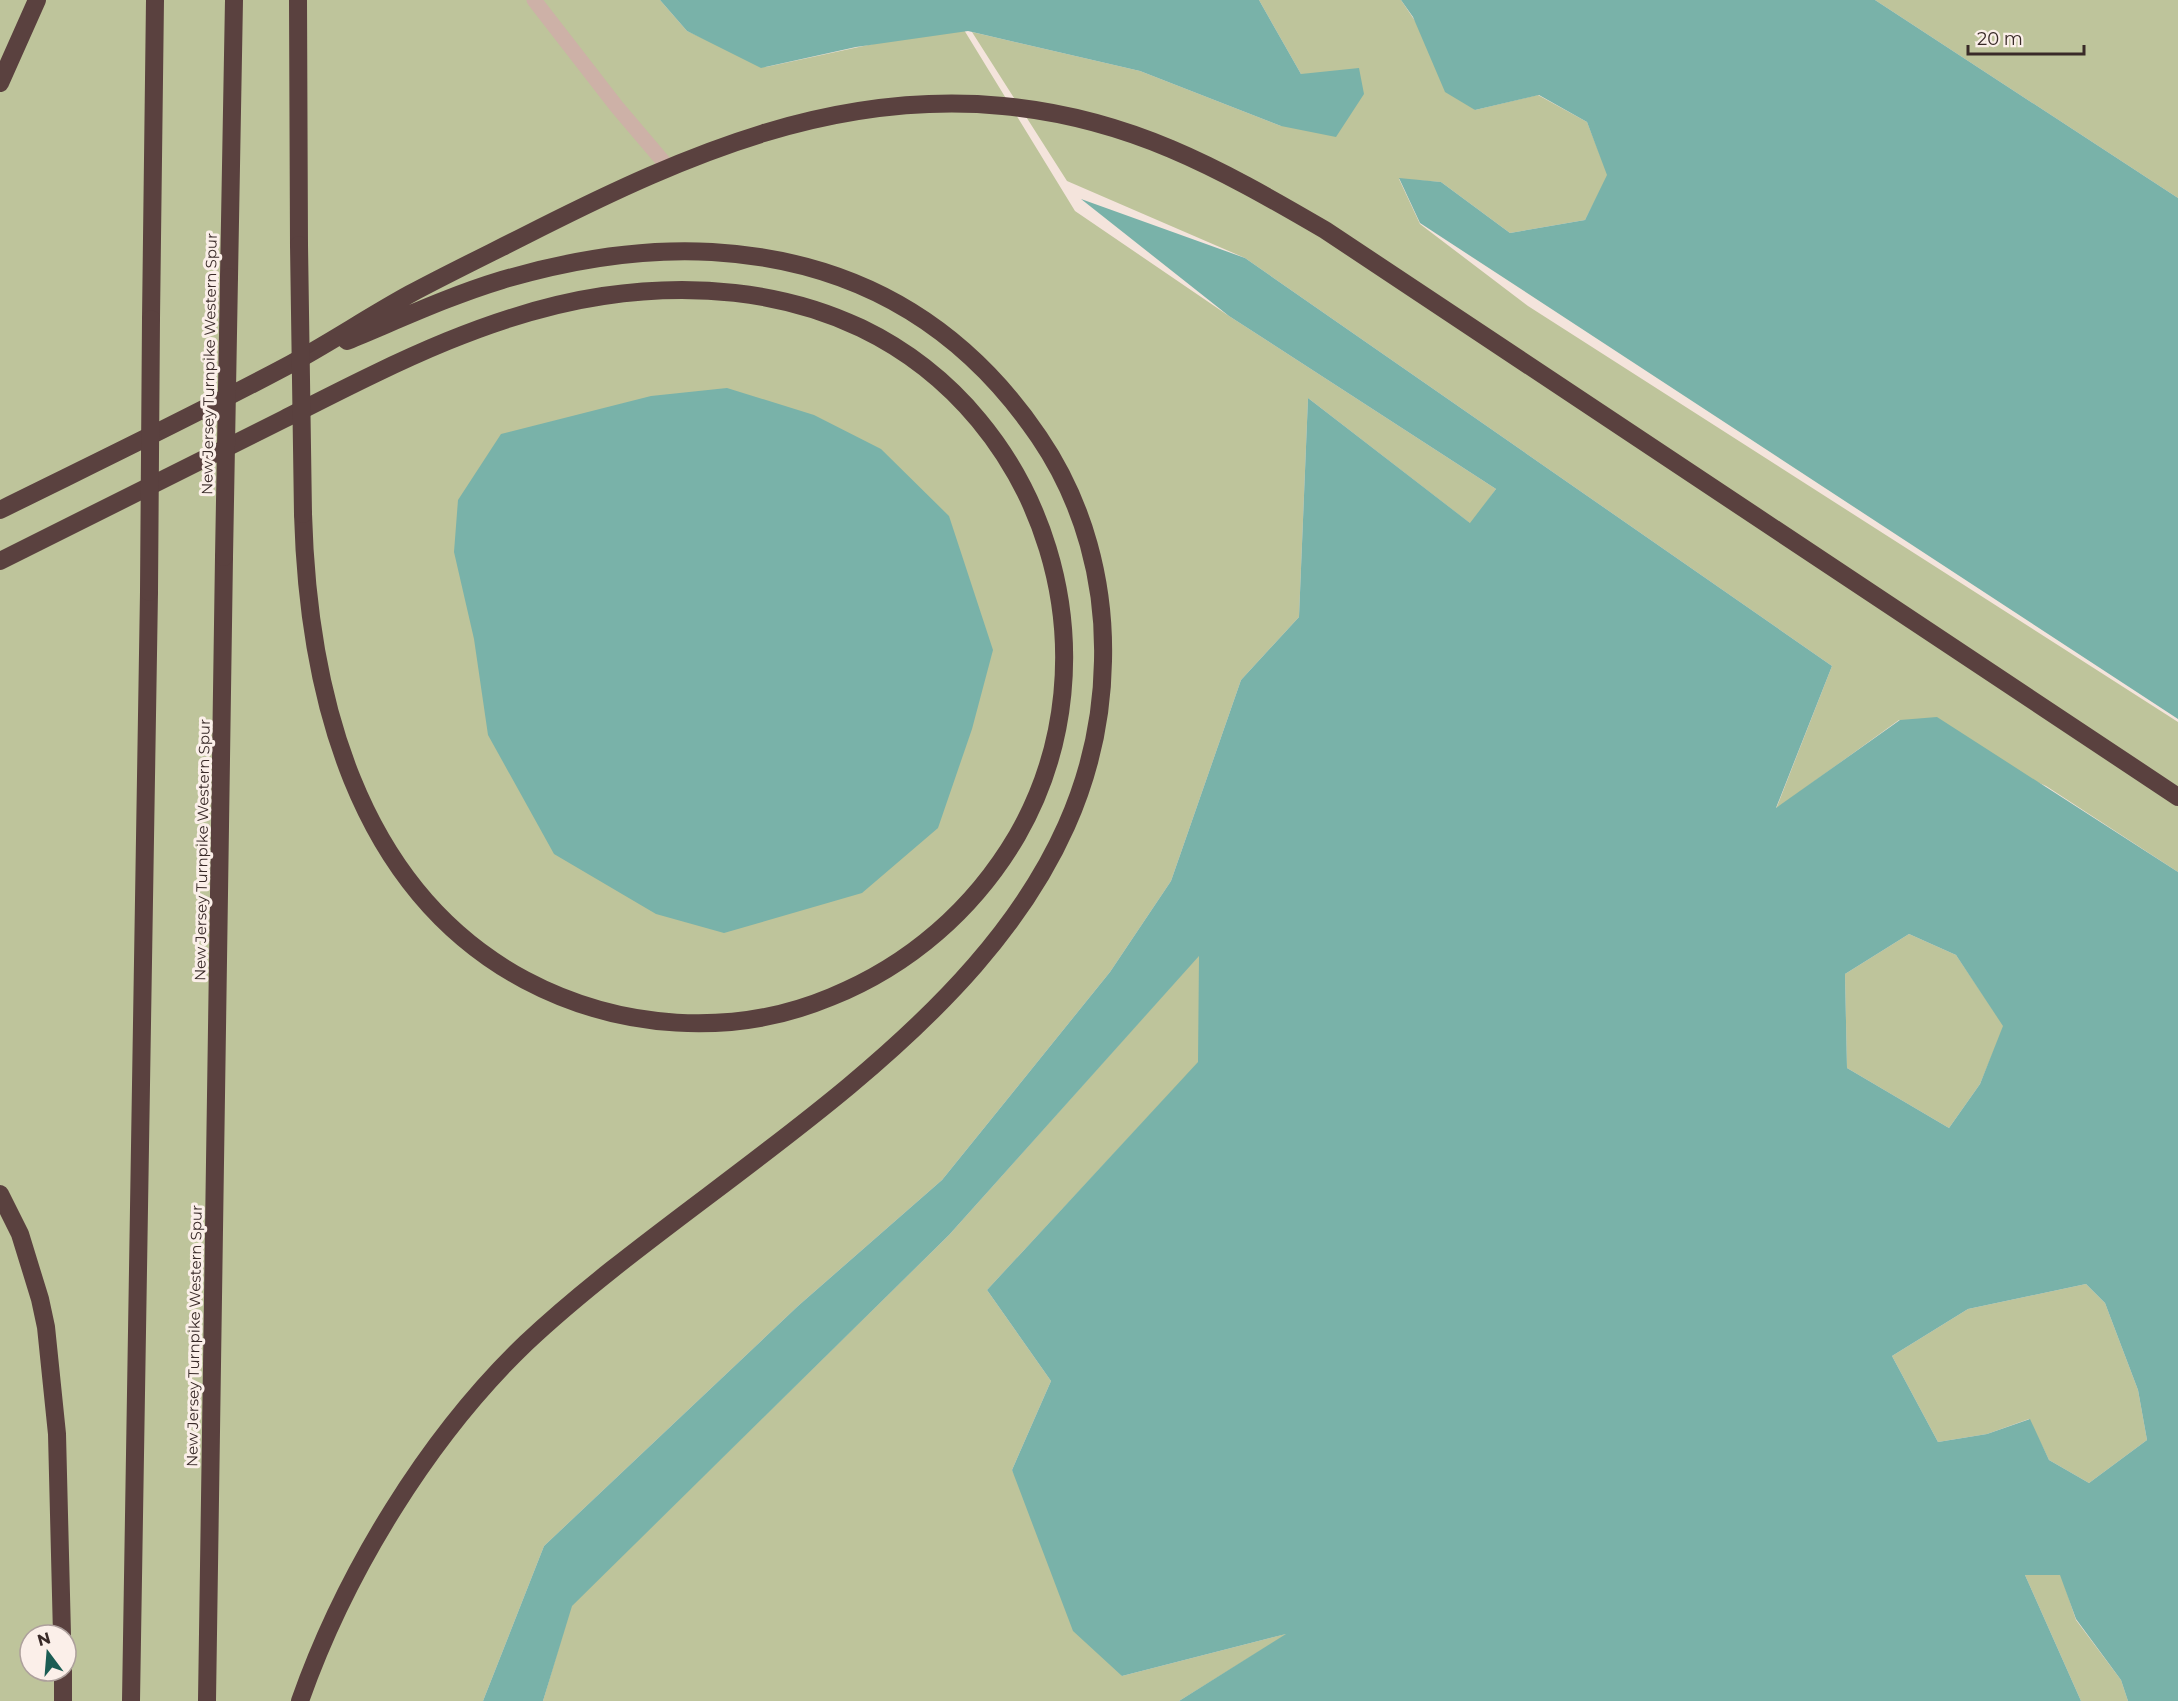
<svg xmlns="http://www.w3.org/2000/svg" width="2178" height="1701" font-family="Montserrat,sans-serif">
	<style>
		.green { fill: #bec49b; fill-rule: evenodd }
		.water { fill: #79b2a9; fill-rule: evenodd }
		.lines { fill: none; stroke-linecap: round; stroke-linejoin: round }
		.service { stroke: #cdb1a7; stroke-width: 15 }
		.motorway { stroke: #5a413f; stroke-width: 18 }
		.motorway-bridge { stroke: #5a413f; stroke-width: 18 }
		.labels { text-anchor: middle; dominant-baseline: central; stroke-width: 6; stroke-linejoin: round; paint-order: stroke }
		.street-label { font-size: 15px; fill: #392a28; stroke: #fbefe9 }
	</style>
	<rect width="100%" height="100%" fill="#f4e4dc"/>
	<path class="green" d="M0,0h660l27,31 79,36 195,-42 114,186 154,105 267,173 -25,35 -163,-126 -9,219 -58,63 -70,201 -61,91 -168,208 -144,126 -254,240 -61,155h-483zM30,1635h36v36h-36z
		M1259,0h142l74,110 63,-15 49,27 21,53 -23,45 -75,13 -69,-51 -42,-3 21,45 108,82 650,416v150l-132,-86 -147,-66 -123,89 56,-143 -587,-408 -178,-77 -95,-149 168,39 141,55 20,-52z
		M1875,0h303v198z
		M1909,934l47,21 48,71 -24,58 -31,44 -102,-60 -2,-94z
		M1199,955v107l-212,228 64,91 -39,89 110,206 167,-43 -110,68h-636l28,-95 378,-371z
		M2086,1284l19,19 33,87 9,50 -58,43 -40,-23 -20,-41 -42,15 -49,8 -46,-86 76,-47z
		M2025,1575h36l15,45 45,60 7,21h-47z"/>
	<path class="water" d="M660,0h599l42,74 58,-6 5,26 -28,43 -55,-11 -141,-55 -172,-40 -112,16 -95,21 -74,-37z
		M1401,0h474l303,198v521l-758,-496 -21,-45 42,4 69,51 75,-13 22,-45 -20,-53 -48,-27 -64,15 -30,-18 -32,-75z
		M1081,199l164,59 587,408 -56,142 124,-88 37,-3 241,155v829h-50l-7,-21 -45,-61 -16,-44h-35l56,126h-902l107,-67 -164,42 -49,-45 -61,-161 39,-89 -64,-91 211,-228 1,-106 -250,279 -377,371 -29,95h-60l61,-155 254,-240 144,-126 168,-208 61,-91 70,-201 58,-63 9,-219 162,125 26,-34 -267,-173zM1909,934l47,21 47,71 -23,58 -31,44 -102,-60 -2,-94zM2086,1284l19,19 33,87 9,50 -58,43 -40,-23 -19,-41 -43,15 -49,8 -46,-86 76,-47z
		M727,388l87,27 67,34 68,67 44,134 -21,79 -34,99 -76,65 -138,40 -68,-19 -102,-60 -66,-119 -14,-96 -20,-87 4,-52 43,-66 150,-38z"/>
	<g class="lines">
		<path class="service" d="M534,0l83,107 51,60"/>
		<path class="motorway" d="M298,0l1,245
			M0,83l37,-83
			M229,277l5,-277
			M151,319l4,-319
			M0,510c95,-47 191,-93 285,-143 43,-23 83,-50 125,-73 43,-23 87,-44 130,-66 147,-74 294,-138 463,-122 126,12 214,61 322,124l853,567
			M0,561c95,-47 189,-95 284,-142 101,-51 205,-106 319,-123 87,-13 178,-6 258,32 187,90 259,329 156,508 -43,73 -107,129 -186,161 -98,41 -212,33 -306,-17 -170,-91 -217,-289 -222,-466
			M0,1194l20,40 20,65 6,28 11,107 5,201
			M63,1671v30
			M131,1701l18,-1109
			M207,1701l17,-1144
			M300,1701c45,-128 128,-264 226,-358 206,-194 572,-358 577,-682 2,-79 -19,-158 -64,-224 -78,-115 -188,-177 -327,-185 -71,-4 -142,8 -210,28 -53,16 -104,40 -155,61"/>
		<path class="motorway-bridge" d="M299,245l4,269
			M224,557l5,-280
			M149,592l2,-273"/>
	</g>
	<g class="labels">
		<g class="street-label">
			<text transform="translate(209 364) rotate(-89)">New Jersey Turnpike Western Spur</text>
			<text transform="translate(202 850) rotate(-89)">New Jersey Turnpike Western Spur</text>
			<text transform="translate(194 1336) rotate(-89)">New Jersey Turnpike Western Spur</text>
		</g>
	</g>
	<g transform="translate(48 1653) rotate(344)"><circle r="28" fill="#fbefe9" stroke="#ada09c" stroke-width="1.5"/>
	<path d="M0-4.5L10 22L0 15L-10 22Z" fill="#1b5d54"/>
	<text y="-9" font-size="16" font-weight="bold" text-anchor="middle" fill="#392a28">N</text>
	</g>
	<path d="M1968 45v9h116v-9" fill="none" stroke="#392a28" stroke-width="3"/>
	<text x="1977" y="45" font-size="18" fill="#392a28" stroke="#fbefe9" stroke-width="4.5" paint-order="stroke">20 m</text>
</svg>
